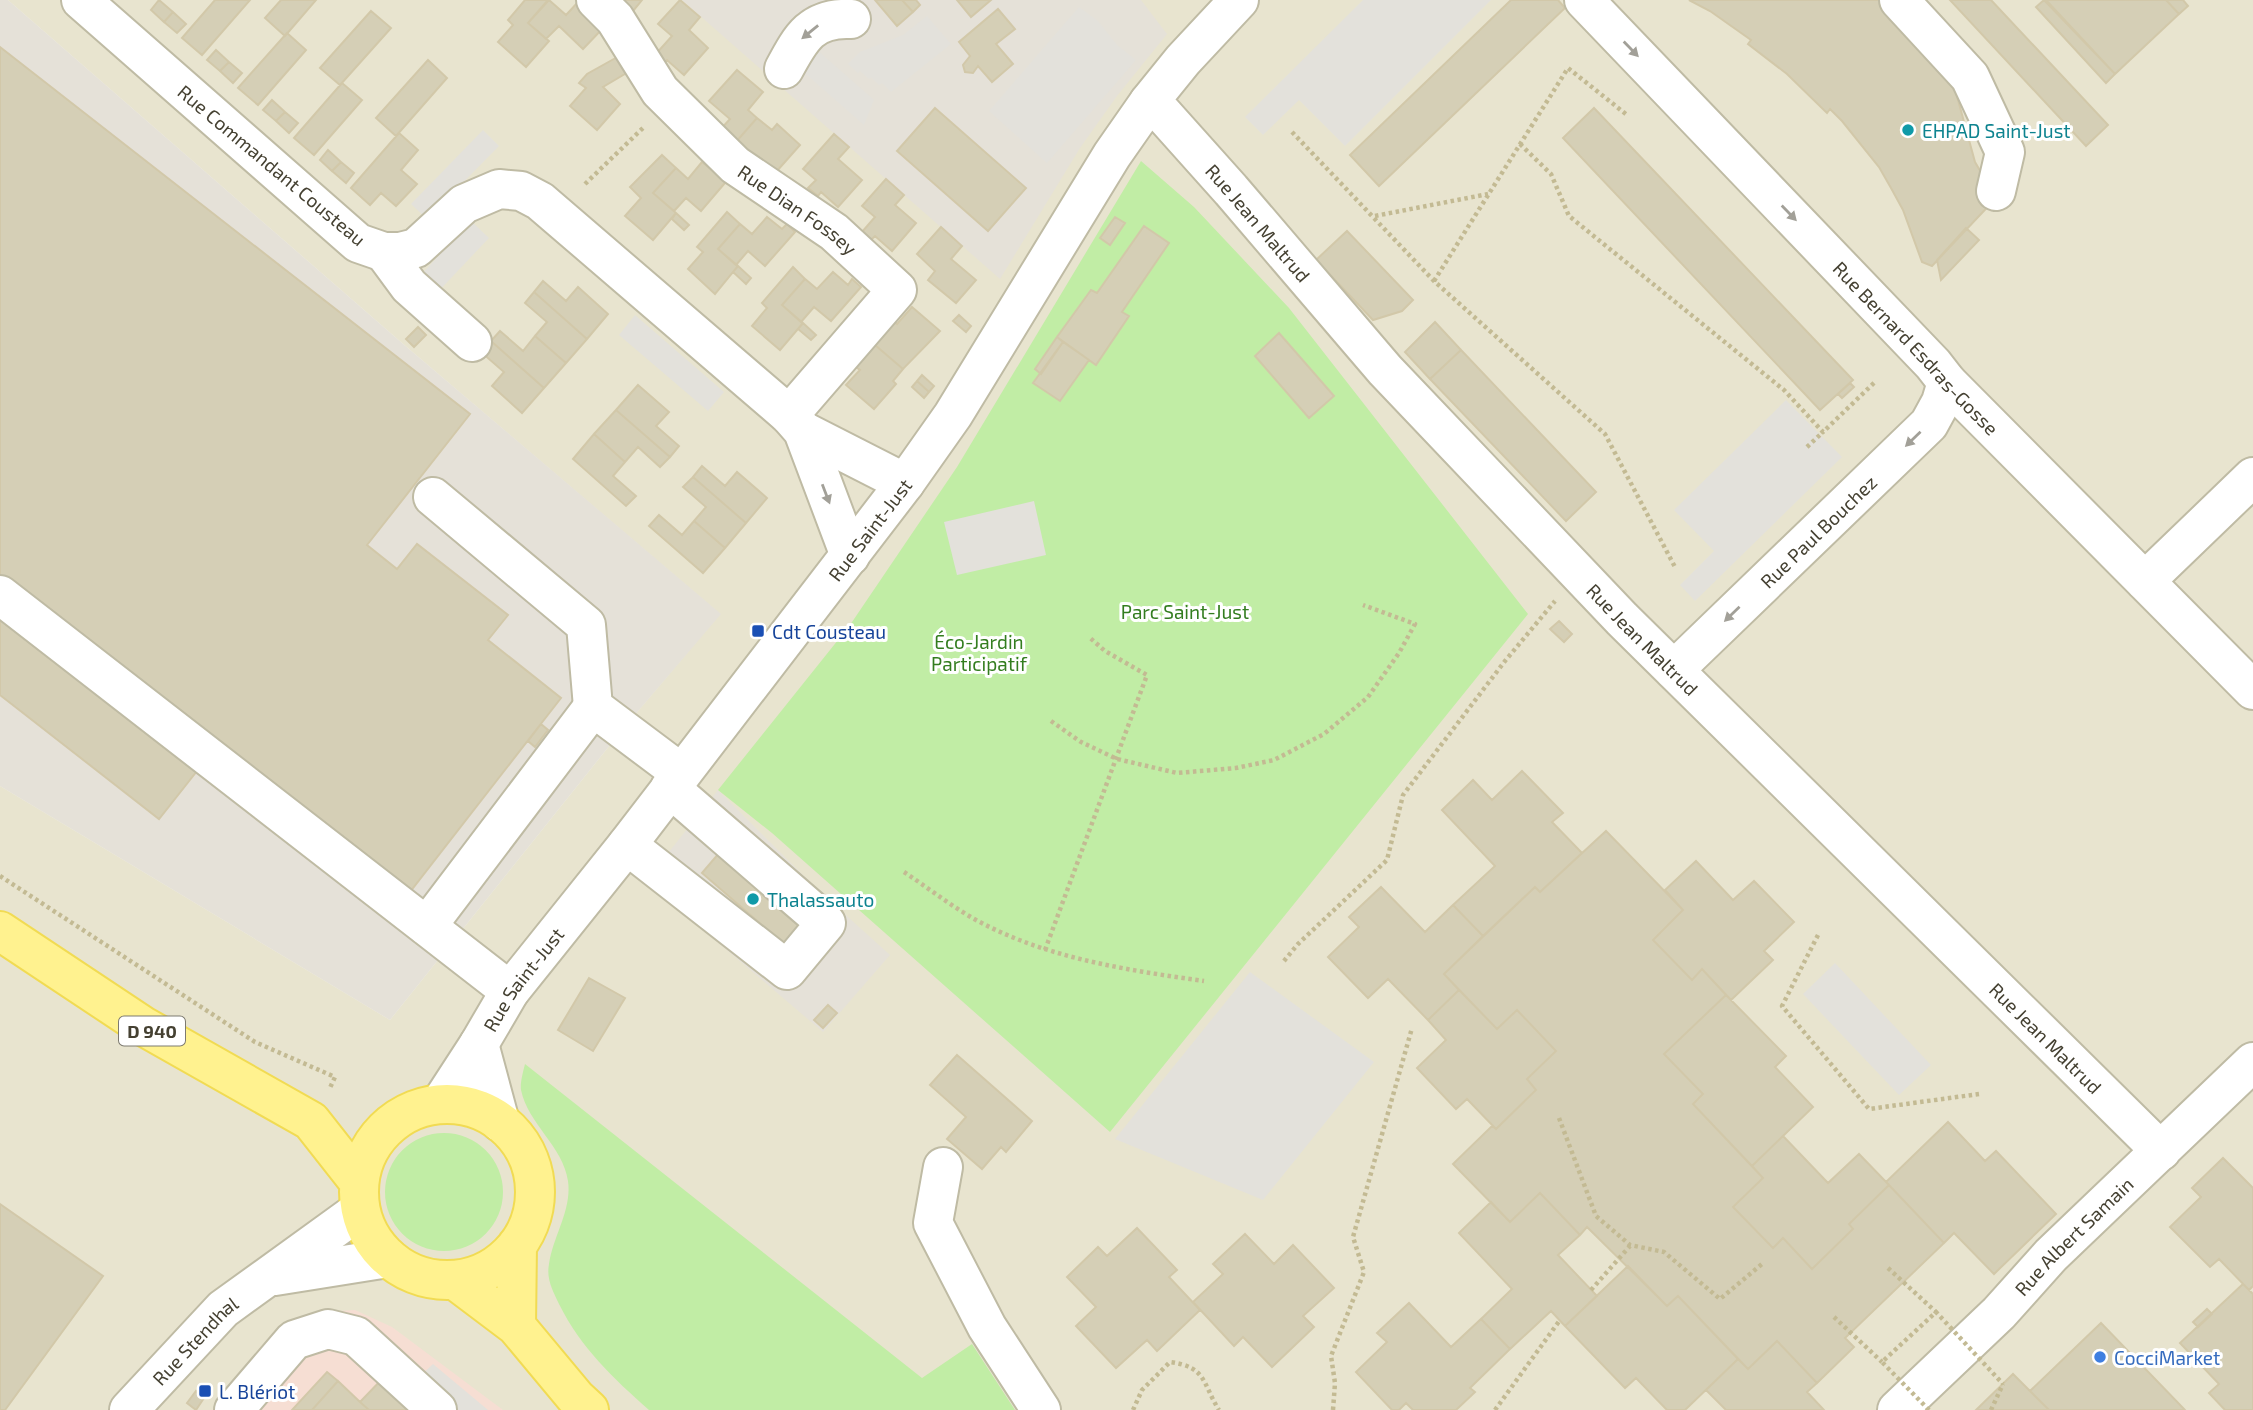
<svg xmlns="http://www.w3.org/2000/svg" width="2253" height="1410" font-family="'Exo 2',sans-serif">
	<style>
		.residential { fill: #e8e4cf }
		.industrial { fill: #e5e1d8 }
		.medical { fill: #f6ded3 }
		.green { fill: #c1eda5 }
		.parking { fill: #e3e1db }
		.building { fill: #d5cfb6; stroke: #d2c8a9; stroke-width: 2 }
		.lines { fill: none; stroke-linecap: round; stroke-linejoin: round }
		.minor-casing { stroke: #bfbba4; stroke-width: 42 }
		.major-casing { stroke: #f1db53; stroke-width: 42 }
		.path { stroke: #c3ba93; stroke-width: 4.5; stroke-dasharray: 3.5 3.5; stroke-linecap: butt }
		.minor { stroke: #fff; stroke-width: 38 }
		.major { stroke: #fff28f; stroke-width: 38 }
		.path-bridge { stroke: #c3ba93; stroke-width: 4.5; stroke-dasharray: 3.5 3.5; stroke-linecap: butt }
		.oneway { fill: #a2a098 }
		.culture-dot { fill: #0f9aa8; stroke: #fff; stroke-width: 2.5 }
		.transit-dot { fill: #1a4fb4; stroke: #fff; stroke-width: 2.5 }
		.shop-dot { fill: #3f7fe0; stroke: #fff; stroke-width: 2.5 }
		.labels { text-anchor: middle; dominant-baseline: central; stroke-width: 6; stroke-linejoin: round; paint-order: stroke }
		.shield { fill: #fff; stroke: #7d7a70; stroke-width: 2 }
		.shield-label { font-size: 18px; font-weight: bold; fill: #454132 }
		.culture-label { font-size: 19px; fill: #0d838f; stroke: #fff; text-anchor: start }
		.street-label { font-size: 19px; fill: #454132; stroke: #fff }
		.park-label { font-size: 19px; fill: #337d1f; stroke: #fff }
		.transit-label { font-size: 19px; fill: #164399; stroke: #fff; text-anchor: start }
		.shop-label { font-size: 19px; fill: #366cbe; stroke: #fff; text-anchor: start }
	</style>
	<rect width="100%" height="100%" fill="#f3f1e2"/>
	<path class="residential" d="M8,0h2245v1410h-2253v-624l390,234 232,-290 98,-116 -318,-271z"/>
	<path class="industrial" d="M0,0h8l394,343 319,271 -99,116 -232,290 -390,-234z
		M682,0h459l26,34 -50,62 -37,52 -80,131z
		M718,790l99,99 73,66 -67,77 -177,-151z"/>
	<path class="medical" d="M355,1310l37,17 111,83h-291l69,-79 32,-18z"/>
	<path class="green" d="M1141,161l53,46 95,101 239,306 -418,518 -338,-299 -54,-43 132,-165 107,-158z
		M525,1064l397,314 50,-34 43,66h-366c-36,-32 -68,-62 -90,-106 -6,-13 -13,-25 -10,-40 4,-28 23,-54 19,-83 -5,-35 -40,-57 -47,-91 -1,-7 2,-18 4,-26z
		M385 1192a59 59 0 1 1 118 0a59 59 0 1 1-118 0Z"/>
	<path class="parking" d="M1363,0h128l-146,146 -46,-46 -36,35 -18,-18z
		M1079,7l19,14 19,24 19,15 -89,103 -58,-52z
		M927,16l24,28 -60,48 -9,-9 -3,2 -8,-8 -2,2 -9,-8 -2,2 -10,-9 12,-12 43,-17z
		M810,44l64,56 -10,25 -65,-57z
		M483,130l16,16 -72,73 -16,-15z
		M471,221l18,17 -55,58 -17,-17z
		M635,315l89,77 -16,19 -89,-76z
		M1786,400l56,57 -147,144 -15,-16 34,-34 -40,-41z
		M1034,501l12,54 -89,20 -13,-53z
		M1835,963l96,102 -32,30 -96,-101z
		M1250,972l124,90 -111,138 -148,-61z
		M433,1364l55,46h-42l-33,-27z"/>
	<path class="building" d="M159,0l14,12 -9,10 -13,-12z
		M215,0h35l-48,55 -20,-17z
		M281,0h35l-31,36 -20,-18z
		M525,0h23l-20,23 21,18 -23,26 -28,-25 15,-17 -5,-5z
		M549,0l17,15 13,-14 26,25 -22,23 -24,-23 -13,13 -18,-16z
		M611,0h31l-13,16z
		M680,0l20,17 -11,13 19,18 -24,27 -17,-15 -3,3 -9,-8 17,-19 -14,-12z
		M875,0h27l11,12 -16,14z
		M902,0h14l4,5 -7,7z
		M957,0h34l-20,17z
		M1511,0h47l7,8 -186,178 -29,-31z
		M1689,0h196l47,52 23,37 20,73 21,36 -64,68 -10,-4 -19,-52 -12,-22 -12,-21 -37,-46 -12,-12 -3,4 -40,-39 -39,-30 3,-4 -41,-29z
		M1950,0h41l117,125 -22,21z
		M2044,0l71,74 -9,9 -70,-76z
		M2046,0h120l13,14 -64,60z
		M2166,0h17l5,6 -9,8z
		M998,9l17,20 -19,15 17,20 -21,18 -14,-16 -5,7 -8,-1 -2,-7 7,-9 -11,-14z
		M371,11l20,17 -51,57 -20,-17z
		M173,12l13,12 -9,9 -13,-11z
		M287,33l19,17 -48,55 -20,-17z
		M0,47l470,367 -103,131 30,24 20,-25 91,71 -20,25 73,58 -155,199 -406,-318z
		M216,50l13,12 -9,9 -13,-11z
		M621,55l9,16 -27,16 17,17 -23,26 -27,-24 16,-18 -7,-5 8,-9z
		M428,60l19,18 -51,58 -20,-18z
		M229,62l13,11 -9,10 -13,-12z
		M737,70l26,22 -15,18 9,8 -22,25 -15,-13 10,-11 -21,-18z
		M342,83l20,17 -48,55 -20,-17z
		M272,100l13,12 -9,9 -13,-11z
		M935,108l91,80 -38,43 -91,-80z
		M1594,108l259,272 -33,30 -257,-272z
		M285,112l13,11 -9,10 -13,-12z
		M757,118l15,12 5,-6 23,21 -24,27 -17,-14 -3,4 -21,-19z
		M399,133l19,17 -17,20 16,14 -21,22 -15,-13 -11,12 -19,-17z
		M834,134l15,13 -11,12 24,21 -24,27 -17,-15 -3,4 -10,-8 8,-8 -13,-11z
		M328,150l13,12 -9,9 -12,-11z
		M662,155l14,13 -23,25 23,20 -23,27 -28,-24 16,-18 -11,-11z
		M341,162l13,11 -8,10 -14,-12z
		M702,162l15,12 4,-5 9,8 -29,34 -15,-13 -12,13 -21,-18 23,-25 12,11z
		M886,179l18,16 -9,10 21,18 -24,28 -17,-15 -4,4 -9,-8 13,-15 -13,-11z
		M727,212l13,12 -22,25 20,17 -23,28 -27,-25 15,-17 -6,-5z
		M676,213l13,12 -5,5 -12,-11z
		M767,217l15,12 5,-5 8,8 -30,34 -17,-15 -12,14 -18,-16 22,-25 12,10z
		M1115,217l10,6 -15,22 -10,-7z
		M1144,226l25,17 -47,69 7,4 -33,49 -39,-28 34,-47 6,3z
		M941,227l21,19 -11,13 25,21 -20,23 -28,-23 7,-9 -18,-17z
		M1966,228l13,12 -38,40 -4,-20z
		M1347,231l66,69 -11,11 -29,9 -57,-60z
		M738,266l13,12 -5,6 -13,-12z
		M793,267l12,12 -23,26 21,18 -23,27 -28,-24 15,-18 -5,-5z
		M833,272l15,13 4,-6 9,8 -30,34 -17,-14 -13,15 -19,-17 23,-26 12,10z
		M543,281l23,20 12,-14 30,27 -21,25 -53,-47z
		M534,292l53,47 -21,24 -31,-27 12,-14 -22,-19z
		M912,307l28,24 -37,38 -28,-24 20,-23 2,2z
		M959,315l12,11 -5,6 -13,-11z
		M1435,322l26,28 -31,29 -25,-27z
		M803,323l13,12 -5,5 -13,-11z
		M418,327l8,8 -12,12 -8,-8z
		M500,331l23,20 12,-15 31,27 -22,25 -53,-47z
		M1279,333l55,63 -25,22 -54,-62z
		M1057,337l6,5 -22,32 -6,-5z
		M491,341l53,47 -22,25 -30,-27 12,-14 -23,-20z
		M1063,342l26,18 -29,41 -27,-18z
		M875,345l28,24 -10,12 3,3 -22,25 -28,-24 14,-15 -4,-3z
		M1461,350l135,142 -30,29 -136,-142z
		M922,375l12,11 -5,6 -12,-11z
		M917,381l12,11 -5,6 -12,-11z
		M1850,383l4,4 -12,11 -4,-4z
		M638,385l31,27 -13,14 23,20 -9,11 -54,-47z
		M616,410l54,47 -10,10 -22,-20 -13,15 -31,-28z
		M594,434l31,28 -12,14 23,20 -10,10 -53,-47z
		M702,466l23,20 12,-14 30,26 -21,25 -53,-46z
		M693,477l53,46 -21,25 -31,-27 12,-14 -23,-20z
		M659,515l23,20 12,-14 31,27 -22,25 -54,-47z
		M0,617l197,154 -38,48 -159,-124z
		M1559,621l13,13 -8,8 -14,-13z
		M541,724l7,6 -13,17 -7,-6z
		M1522,771l41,42 -11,9 30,31 -42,39 -5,-5 -52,49 -30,-31 42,-39 -53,-56 31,-30 19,20z
		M1606,831l77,79 -30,30 39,40 10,-11 24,26 -62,59 39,40 -10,10 70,74 -30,29 40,41 10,-10 29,31 41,-40 -4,-5 40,-39 55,58 -99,95 9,9 -37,36 -40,-42 -29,28 -70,-73 -11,10 -80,-79 -7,8 -40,-42 -30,29 -57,-58 39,-38 4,3 40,-39 -9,-11 29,-28 -39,-41 -20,19 -53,-55 91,-87 5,5z
		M720,852l83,74 -17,20 -84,-73z
		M1696,861l37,39 21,-19 40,41 -30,29 9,9 -42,40 -29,-31 -10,11 -39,-40 30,-30 -18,-20z
		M1381,887l44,45 28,-27 30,31 -39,38 15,16 -31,30 -40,-41 -20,19 -40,-41 31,-30 -10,-10z
		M589,978l36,20 -32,53 -35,-21z
		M1459,990l38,39 20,-19 39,41 -29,28 9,11 -40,39 -29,-30 -11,10 -39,-41 29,-28 -18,-20z
		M1726,995l60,61 -11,11 38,40 -61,59 -59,-62 10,-10 -39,-40z
		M828,1005l9,8 -14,15 -9,-8z
		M957,1055l75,66 -26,31 -5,-5 -19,22 -35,-30 19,-22 -36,-32z
		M1948,1122l37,39 11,-10 60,63 -62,60 -40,-41 -10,10 -58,-61z
		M1783,1136l45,47 31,-29 30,31 -40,39 4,5 -41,40 -29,-31 -10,10 -40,-41 30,-29 -11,-12z
		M2223,1158l30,30v98l-4,4 -30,-31 -9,8 -40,-40 31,-30 -9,-9z
		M1540,1193l40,42 -22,20 39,41 -32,30 -14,-15 -41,38 -29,-30 31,-30 -53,-56 32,-31 19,20z
		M0,1204l103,72 -98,134h-5z
		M1137,1228l40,42 -8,7 31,33 -43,41 -10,-11 -31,28 -40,-42 20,-19 -29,-30 31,-30 9,9z
		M1245,1234l29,30 19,-19 41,43 -31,28 11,11 -42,40 -29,-30 -9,9 -41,-44 30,-28 -10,-10z
		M1628,1266l39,40 11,-10 60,63 -53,51h-18l-31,-32 -11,10 -60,-62z
		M2243,1284l10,10v116h-28l-16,-17 10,-9 -39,-41z
		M1409,1303l42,44 30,-28 29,30 -40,39 5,4 -19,18h-43l-7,-7 -7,7h-7l-36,-38 31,-30 -10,-9z
		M2207,1309l5,5 -14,13 -5,-5z
		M2101,1323l84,87h-209l37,-36 17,17z
		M2101,1323l84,87h-136l-19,-19z
		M1777,1341l40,42 -10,9 17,18h-98l-20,-20 32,-31 10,10z
		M327,1372l11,9 -26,29h-20z
		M387,1374l38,36h-56l-9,-8z
		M338,1381l22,21 9,8h-57z
		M196,1391l8,7 -8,12 -9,-7z"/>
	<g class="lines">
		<g class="minor-casing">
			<g id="minor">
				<path d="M81,0l277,243 26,9h16l16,-4 48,-44 35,-15 22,2 19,10 249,214 14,16 47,125"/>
				<path id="s1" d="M596,0l19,19 45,72 75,74 99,67 63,58 -108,125"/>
				<path id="s2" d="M1584,0l349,364 14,18 306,308"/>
				<path d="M1899,0l71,77 35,75 -9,39"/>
				<path d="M784,69c17,-32 28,-52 67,-50"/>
				<path id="s3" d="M1149,102l14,12 68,76 154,180 237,249 539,532"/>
				<path d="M384,252l25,34 63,56"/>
				<path d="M803,431l102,52"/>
				<path d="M433,497l153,128 7,82 88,66"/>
				<path d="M2145,581l108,-104"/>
				<path d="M0,595l510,396"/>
				<path id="s4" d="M1674,670l255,-246 12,-22 6,-20"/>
				<path d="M627,845l160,125 39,-47 -156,-135"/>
				<path d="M427,926l166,-219"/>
				<path d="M479,1044l21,78"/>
				<path id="s5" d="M440,1104l39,-60 31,-53 117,-146 278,-362 48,-68 159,-260 37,-53 34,-42 56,-60"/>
				<path d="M943,1167l-10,56 54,104 54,83"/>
				<path d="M275,1276l113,-18"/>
				<path id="s6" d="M129,1410l94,-101 137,-99"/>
				<path d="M234,1410l60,-70 34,-11 28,7 81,74"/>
				<path id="s7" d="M1897,1410l102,-97 52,-58 202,-193"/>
			</g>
		</g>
		<g class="major-casing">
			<path id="major" d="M0,931l143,95 168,95 48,61
				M359 1192a88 88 0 1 1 176 0a88 88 0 1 1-176 0Z
				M455,1280l61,46 60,72 13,12
				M516,1326l1,-81"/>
		</g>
		<path class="path" d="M1292,132l142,149 171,153 71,135
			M1520,144l31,30 18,42 215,174 39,42 53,-51
			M585,184l60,-58
			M1375,216l113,-22
			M1434,281l134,-213 59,47
			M1807,447l16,-15
			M1051,721l30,21 36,17 60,14 59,-5 38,-8 50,-26 44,-37 31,-44 16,-29 -52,-19
			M904,872c23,15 47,34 72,48 70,38 150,50 228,61
			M0,876l255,166 80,35 -6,13
			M1818,935l-36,71 87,103 110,-15
			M1045,950l102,-275 -42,-24 -16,-14
			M1284,961l14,-17 89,-84 16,-65 102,-134 50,-60
			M1559,1118l37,98 34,29 34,7 56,47 42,-35
			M1888,1268l48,44
			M1591,1290l39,-44
			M1834,1317l48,45
			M1133,1410l9,-20 28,-28c37,5 32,21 49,48
			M1333,1410l2,-27 -4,-27 33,-84 -11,-35 59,-209
			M1495,1410l65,-90
			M1991,1410l12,-26"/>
		<use href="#minor" class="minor"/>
		<use href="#major" class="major"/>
		<path class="path-bridge" d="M1929,1410l-47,-48 54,-50 67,72"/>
	</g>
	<defs><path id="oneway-solid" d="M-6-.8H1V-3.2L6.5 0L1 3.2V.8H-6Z" transform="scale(1.75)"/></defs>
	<g class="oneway">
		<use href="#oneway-solid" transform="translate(810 32) rotate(141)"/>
		<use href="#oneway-solid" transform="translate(1631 49) rotate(46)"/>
		<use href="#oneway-solid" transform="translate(1789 213) rotate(46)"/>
		<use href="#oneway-solid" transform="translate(1913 439) rotate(136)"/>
		<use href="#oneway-solid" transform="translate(826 494) rotate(69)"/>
		<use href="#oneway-solid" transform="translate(1732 614) rotate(136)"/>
	</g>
	<g class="culture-dot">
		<circle cx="1908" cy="130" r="7"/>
		<circle cx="753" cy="899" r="7"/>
	</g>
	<g class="transit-dot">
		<rect x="751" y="624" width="14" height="14" rx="3.5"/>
		<rect x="198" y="1384" width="14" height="14" rx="3.5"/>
	</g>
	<circle class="shop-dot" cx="2100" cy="1357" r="7"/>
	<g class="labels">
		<rect class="shield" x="119" y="1016.5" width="66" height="29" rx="5"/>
		<g class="shield-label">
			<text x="152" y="1031">D 940</text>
		</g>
		<g class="culture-label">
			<text x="1922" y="130">EHPAD Saint-Just</text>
			<text x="767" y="899">Thalassauto</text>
		</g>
		<g class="street-label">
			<text transform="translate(272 165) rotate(40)">Rue Commandant Cousteau</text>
			<text stroke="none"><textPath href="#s1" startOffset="294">Rue Dian Fossey</textPath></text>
			<text stroke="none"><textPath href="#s3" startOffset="163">Rue Jean Maltrud</textPath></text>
			<text stroke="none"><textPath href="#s2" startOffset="481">Rue Bernard Esdras-Gosse</textPath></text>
			<text stroke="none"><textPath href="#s5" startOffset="718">Rue Saint-Just</textPath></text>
			<text stroke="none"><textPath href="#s4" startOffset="200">Rue Paul Bouchez</textPath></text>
			<text stroke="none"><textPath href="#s3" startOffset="730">Rue Jean Maltrud</textPath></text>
			<text stroke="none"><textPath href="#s5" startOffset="150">Rue Saint-Just</textPath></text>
			<text stroke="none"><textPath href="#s3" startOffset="1297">Rue Jean Maltrud</textPath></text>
			<text stroke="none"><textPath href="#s7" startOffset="248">Rue Albert Samain</textPath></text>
			<text stroke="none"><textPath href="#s6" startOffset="96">Rue Stendhal</textPath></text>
		</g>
		<g class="park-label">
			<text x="1185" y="611">Parc Saint-Just</text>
			<text x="979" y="641">Éco-Jardin<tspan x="979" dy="22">Participatif</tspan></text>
		</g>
		<g class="transit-label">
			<text x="772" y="631">Cdt Cousteau</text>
			<text x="219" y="1391">L. Blériot</text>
		</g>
		<g class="shop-label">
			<text x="2114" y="1357">CocciMarket</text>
		</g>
	</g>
</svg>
